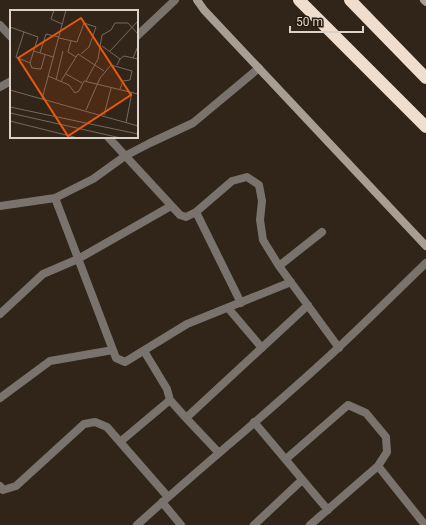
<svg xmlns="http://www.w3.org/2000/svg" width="426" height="525" font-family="Roboto,sans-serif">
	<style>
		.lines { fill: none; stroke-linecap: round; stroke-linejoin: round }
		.street { stroke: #7a736d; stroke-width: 8 }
		.secondary { stroke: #a99e94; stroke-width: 8 }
		.highway { stroke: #efdece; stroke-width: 12 }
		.inset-road { fill: none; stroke: #756a5f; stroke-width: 1 }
		.view { fill: #e8590c; fill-opacity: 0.15; stroke: #e8590c; stroke-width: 2 }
		.inset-edge { fill: none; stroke: #dbd2ca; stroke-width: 2 }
	</style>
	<rect width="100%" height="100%" fill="#312418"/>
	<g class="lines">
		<path class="street" d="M0,25l11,12
			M137,36l38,-36
			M0,87l11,-6
			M108,137l72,78 6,2 10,-5 36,-31 15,-4 12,8 3,16 -2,19 3,20 16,26 60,82
			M55,198l61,160 9,4 62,-38 104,-42
			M0,206l55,-8 38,-19 32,-23 25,-13 43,-20 66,-55
			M196,212l45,91
			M279,266l43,-34
			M228,308l34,40
			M0,314l43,-40 35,-15 93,-53
			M0,398l50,-37 63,-11
			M170,400l16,18 33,35
			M186,418l122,-113
			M254,422c25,29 49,59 74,88
			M120,442l50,-42 -3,-11 -23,-38
			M286,459l62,-54 18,8 20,24 1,15 -9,14 -68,59
			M378,466l47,59
			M0,486l3,4 13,-4 68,-62 11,-2 12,5 61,70
			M162,502l19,23
			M137,525c66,-60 136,-116 201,-177 30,-28 59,-57 88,-85
			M254,525l48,-45"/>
		<path class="secondary" d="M197,0l7,10 222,236
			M424,0l2,2"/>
		<path class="highway" d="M299,0l127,127
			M350,0l76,78"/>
	</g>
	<g transform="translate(10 10)">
		<rect width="128" height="128" fill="#312418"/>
		<path class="inset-road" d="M44,0l-3,9 11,5M0,17l28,10 -8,26 2,5 9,1 4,-14M14,22l-8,25 14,6M49,28l18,4 7,-19 12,4 -7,20 -8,7M61,31l-3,11 8,5M92,36l18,13M24,41l19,6M100,41l28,-30M30,43l6,-19 13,3M123,48l5,-12M107,55l3,-6 4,-3 14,3M56,64l16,9M38,66l21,9 6,8 4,-2 5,-10 54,13M46,70l7,-29M51,71l17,-27 26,17M76,71l12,-22 4,-24 9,-5 4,-7h13l10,11M0,80l128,36M32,89l24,-89M0,97l128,27M76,100l14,-32 11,-13 21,6 -2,9 -7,1 -3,8M0,103l111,25M94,105l7,-27M0,111l68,17M116,113l6,-31"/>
		<path class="view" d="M71,8l50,77 -63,41 -50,-78z"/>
		<rect width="128" height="128" class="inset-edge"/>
	</g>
	<path d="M290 26v6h73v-6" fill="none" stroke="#dbd2ca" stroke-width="2"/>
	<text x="296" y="26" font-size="12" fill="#dbd2ca" stroke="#271b0f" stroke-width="3" paint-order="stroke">50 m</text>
</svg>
